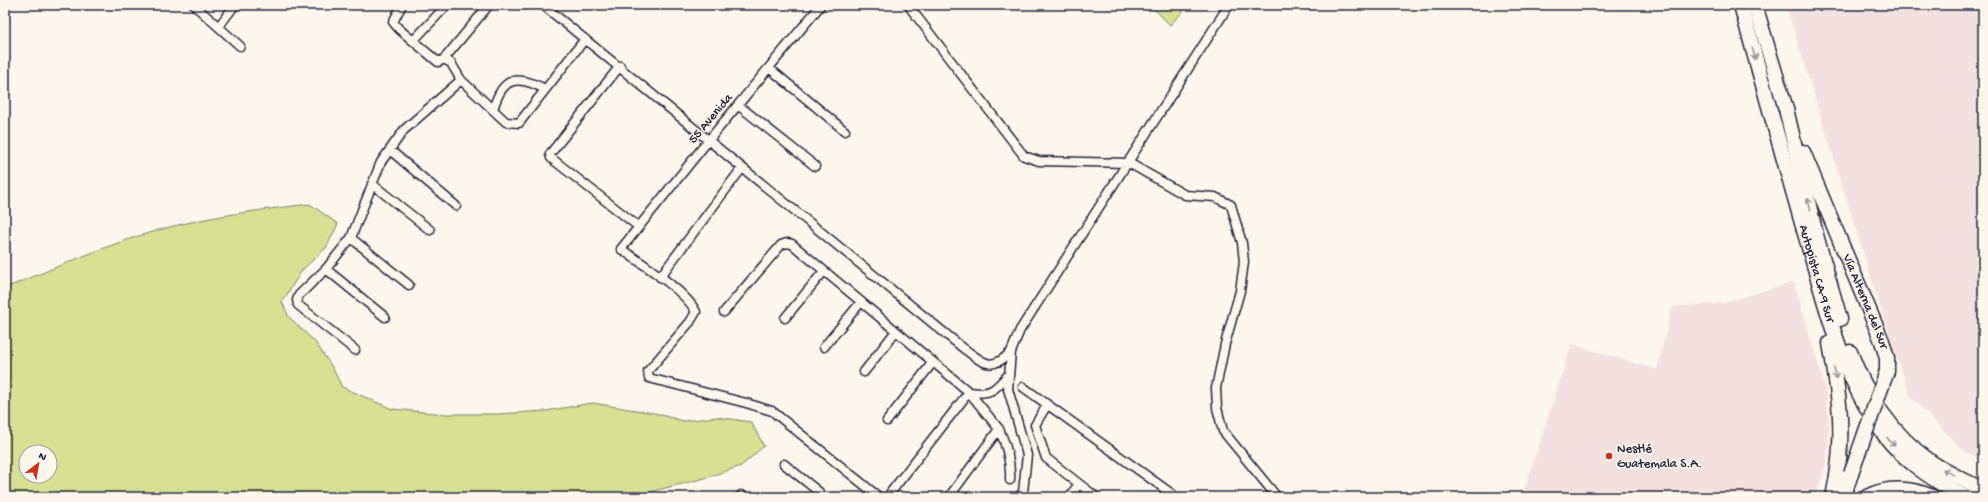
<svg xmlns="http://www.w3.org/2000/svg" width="1988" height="502" font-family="'Gochi Hand',sans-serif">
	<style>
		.built { fill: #f3e0e0 }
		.green { fill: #d6e194; stroke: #7c8268; fill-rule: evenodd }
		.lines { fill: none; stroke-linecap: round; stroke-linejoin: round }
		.street-casing { stroke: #22223b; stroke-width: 11 }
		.highway-casing { stroke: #22223b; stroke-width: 17 }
		.street { stroke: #fbf7ec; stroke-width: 8 }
		.highway { stroke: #fbf7ec; stroke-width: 14 }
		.highway-bridge-casing { stroke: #22223b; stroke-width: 17; stroke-linecap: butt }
		.highway-bridge { stroke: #fbf7ec; stroke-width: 14 }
		.oneway { stroke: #99979c }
		.poi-dot { fill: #c8321e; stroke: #fbf7ec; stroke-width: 1.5 }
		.labels { text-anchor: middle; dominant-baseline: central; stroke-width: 3; stroke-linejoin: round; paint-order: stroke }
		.street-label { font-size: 13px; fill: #22223b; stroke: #fbf7ec }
		.poi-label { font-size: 13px; fill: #22223b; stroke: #fbf7ec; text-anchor: start }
	</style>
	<rect width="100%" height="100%" fill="#fbf7ec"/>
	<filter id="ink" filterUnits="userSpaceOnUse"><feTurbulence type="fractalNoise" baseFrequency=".025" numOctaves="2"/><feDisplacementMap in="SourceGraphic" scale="8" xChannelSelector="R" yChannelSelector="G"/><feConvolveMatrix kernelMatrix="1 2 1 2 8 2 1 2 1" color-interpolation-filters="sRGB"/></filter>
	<g filter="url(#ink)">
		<path class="built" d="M1786,5h197v455l-20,-10 -53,-54 -33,-100z
			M1794,282l32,109 3,36 -2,32 -11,38h-294l50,-153 85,26 15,-63 50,-4z"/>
		<path class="green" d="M1150,5h39l-19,20z
			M310,204l28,20 -12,24 -23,21 -21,33 7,15 26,25 17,25 10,20 50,22 53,5h54l47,-3 46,-8 62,10 29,8 34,-4 34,5 13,24 -23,20 -36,12 -75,19h-625v-209c51,-20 102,-44 154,-58 49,-14 101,-20 151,-26zM26,452h24v24h-24z"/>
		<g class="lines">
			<g class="street-casing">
				<path id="street" d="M194,5l46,41
					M402,5l-9,17 6,7 39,33 6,-3 45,-54
					M543,5l420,343c20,14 27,25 48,4
					M821,5l-113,136 -87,108c20,14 65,42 75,63l-6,10 -42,49 1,7 97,25 26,8 107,86
					M908,5l116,151 15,5 90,2 56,32 30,2 16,8 11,38 2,19 -4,29 -15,53 -9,44 1,20 6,23 54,66
					M219,26l16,-21
					M413,41l34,-36
					M444,59l7,4 10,17 45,42 13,1 66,-84
					M620,66l-70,88 1,4 88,69
					M769,68l76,63
					M738,105l77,61
					M493,110c9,-33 23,-36 52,-21
					M390,150l66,56
					M372,184l58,46
					M351,238l58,47
					M326,269l59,48
					M660,277l82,-109
					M724,312l57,-67 6,-2 5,1 177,148c22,3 26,-2 40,-18
					M785,318l39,-47
					M824,347l37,-45
					M355,350l-57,-45 -1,-5 2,-5 27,-26 25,-31 30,-76 23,-32 57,-50
					M864,372l32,-41
					M1023,387l149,107
					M1047,405l-12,20 11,33 50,39
					M887,421l46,-59
					M999,429c8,17 12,32 11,51
					M784,464l35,28 2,5
					M891,492l78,-100 30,37 -50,68
					M741,495l2,2
					M1019,497l4,-5 4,-37 -19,-66 3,-37 9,-22 209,-325
					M1069,497l10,-13"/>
			</g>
			<g class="highway-casing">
				<g id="highway">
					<path id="s1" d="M1741,5c21,78 43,155 65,232 20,68 35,138 77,196 20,28 52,48 82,64"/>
					<path d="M1755,5l31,104 30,126 24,84"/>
					<path id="s2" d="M1803,152l79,189 5,17v13"/>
					<path d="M1830,343c10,57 16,96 3,154"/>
					<path d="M1850,352c16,43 43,84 81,110 16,11 35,19 52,28"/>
					<path d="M1843,497l8,-23"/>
					<path d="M1867,497c20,-11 45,-9 65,0"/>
				</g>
			</g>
			<use href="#street" class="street"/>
			<use href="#highway" class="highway"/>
			<g class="highway-bridge-casing">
				<path id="highway-bridge" d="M1851,474l36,-103"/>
			</g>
			<use href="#highway-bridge" class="highway-bridge"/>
		</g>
		<defs><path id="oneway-shaft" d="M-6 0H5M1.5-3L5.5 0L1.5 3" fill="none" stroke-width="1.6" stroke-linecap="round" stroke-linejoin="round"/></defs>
		<g class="oneway">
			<use href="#oneway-shaft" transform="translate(1754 54) rotate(74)"/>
			<use href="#oneway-shaft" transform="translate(1809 204) rotate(-104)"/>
			<use href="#oneway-shaft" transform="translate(1835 373) rotate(80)"/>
			<use href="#oneway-shaft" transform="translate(1891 442) rotate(47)"/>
			<use href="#oneway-shaft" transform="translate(1948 472) rotate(-152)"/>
		</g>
	</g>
	<circle class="poi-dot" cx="1609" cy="456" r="4"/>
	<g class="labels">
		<g class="street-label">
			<text transform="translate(711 119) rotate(-50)">55 Avenida</text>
			<text stroke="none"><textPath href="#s1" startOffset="279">Autopista CA-9 Sur</textPath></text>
			<text stroke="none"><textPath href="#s2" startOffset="162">Vía Alterna del Sur</textPath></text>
		</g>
		<g class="poi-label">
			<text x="1617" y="449">Nestlé<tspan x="1617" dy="15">Guatemala S.A.</tspan></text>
		</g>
	</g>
	<rect width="1988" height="502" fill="none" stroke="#fbf7ec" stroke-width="20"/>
	<rect x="10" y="10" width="1968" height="482" fill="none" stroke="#22223b" stroke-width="1.5" filter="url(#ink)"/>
	<g transform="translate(38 464) rotate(31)"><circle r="19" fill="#fbf7ec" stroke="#a4a2a5"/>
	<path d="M0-3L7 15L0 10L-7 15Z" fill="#c8321e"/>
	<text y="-6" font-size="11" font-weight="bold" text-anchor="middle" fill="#22223b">N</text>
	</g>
</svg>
